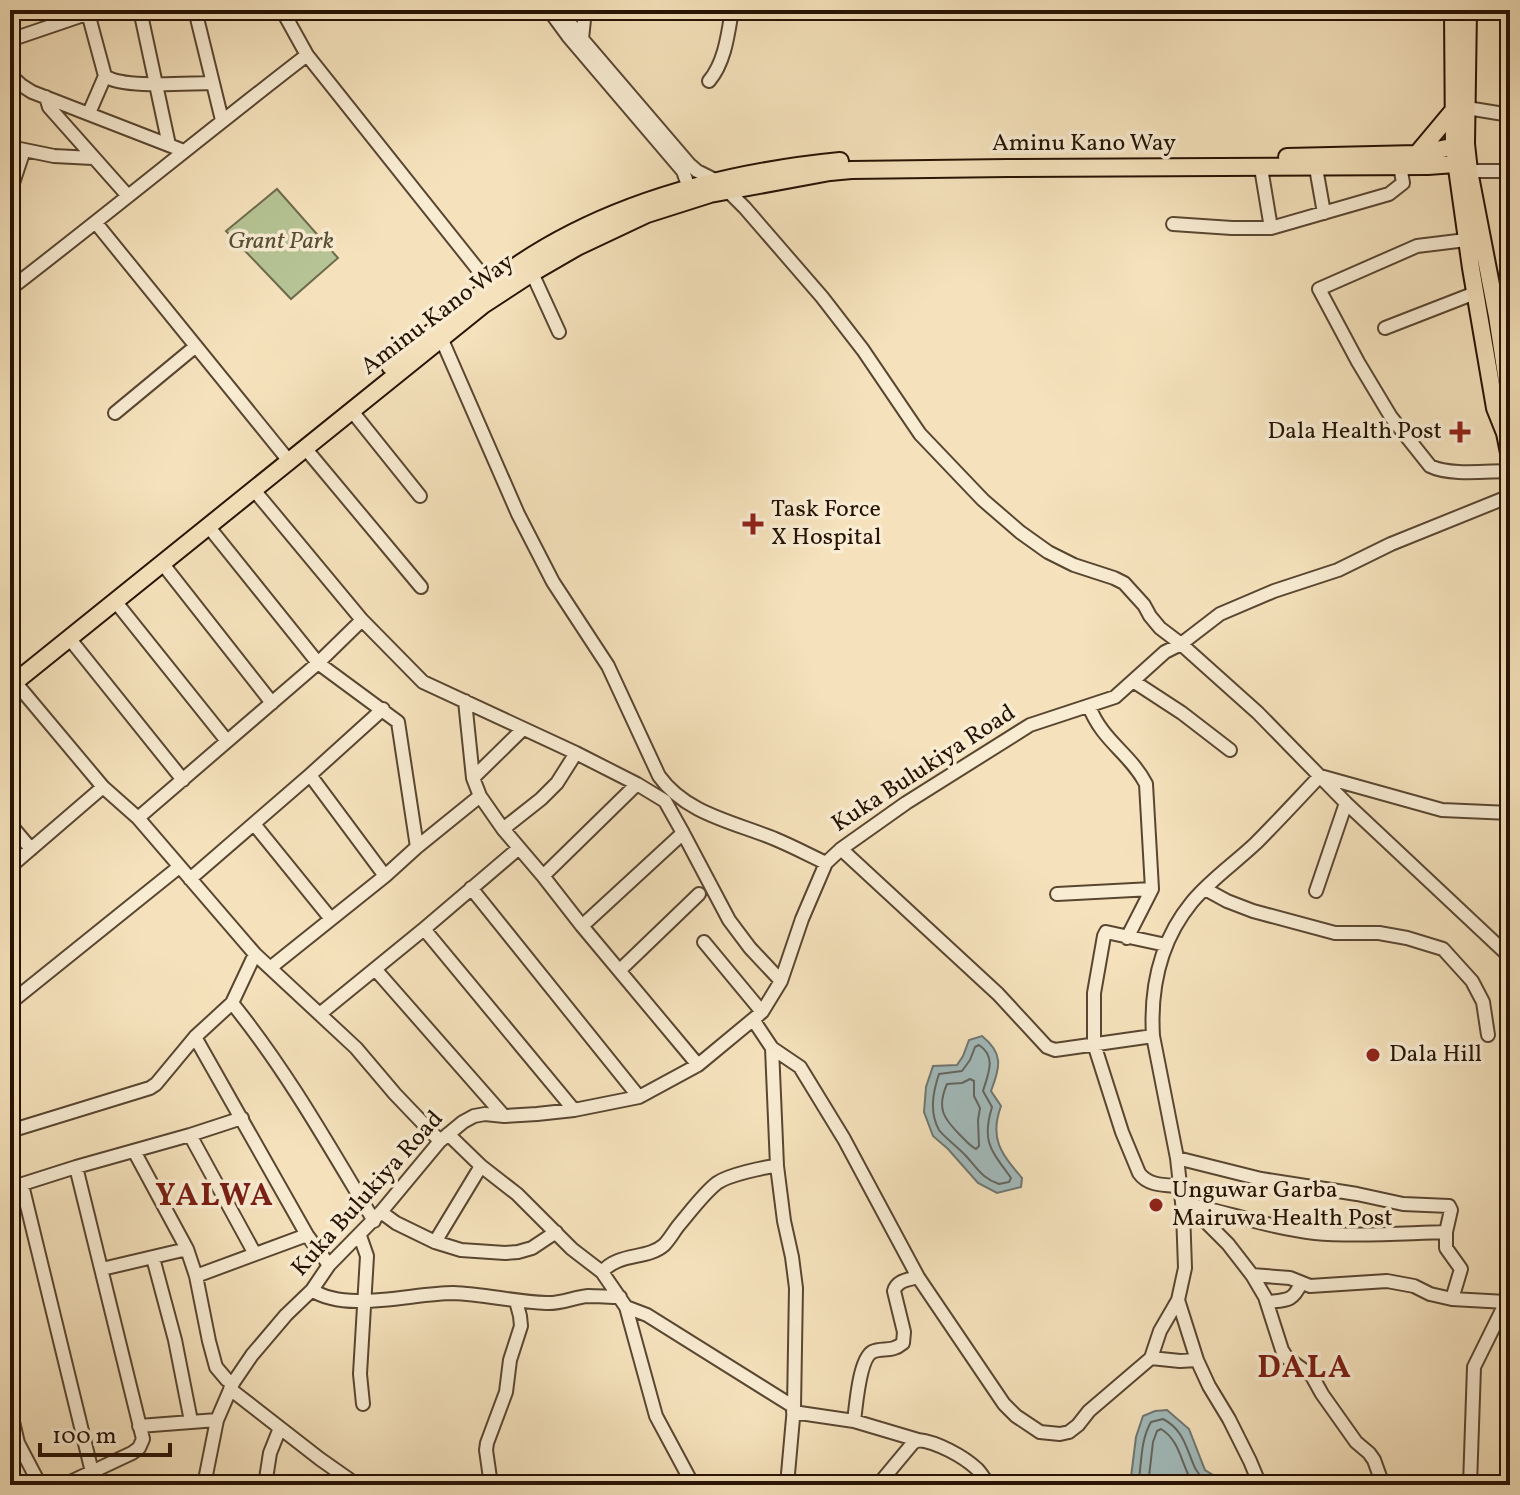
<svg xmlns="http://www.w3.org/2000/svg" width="1520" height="1495" font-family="Vollkorn,serif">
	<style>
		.green { fill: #b6c495; stroke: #6e6b4c; stroke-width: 2 }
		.water { fill: #a2bbbc; stroke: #707772; stroke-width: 2 }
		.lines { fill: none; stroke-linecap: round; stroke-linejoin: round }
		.shore { stroke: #646660; stroke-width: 2 }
		.minor-casing { stroke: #594631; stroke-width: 16 }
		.major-casing { stroke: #251203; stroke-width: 20 }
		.minor { stroke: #f8ecd3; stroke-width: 12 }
		.major { stroke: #f5e2bc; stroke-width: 16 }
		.poi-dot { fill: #8f2418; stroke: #f8ecd3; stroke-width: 3 }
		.labels { text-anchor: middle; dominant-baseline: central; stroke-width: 7; stroke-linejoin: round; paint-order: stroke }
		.street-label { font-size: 24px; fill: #251203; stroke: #f8ecd3 }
		.park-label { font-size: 24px; font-style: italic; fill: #585036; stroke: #f8ecd3 }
		.poi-label { font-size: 24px; fill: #251203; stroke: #f8ecd3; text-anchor: start }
		.district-label { font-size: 32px; font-weight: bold; letter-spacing: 2px; fill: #7a1f14; stroke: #f8ecd3 }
	</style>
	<rect width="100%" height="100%" fill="#f5e2bc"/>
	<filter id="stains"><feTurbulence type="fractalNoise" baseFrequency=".0025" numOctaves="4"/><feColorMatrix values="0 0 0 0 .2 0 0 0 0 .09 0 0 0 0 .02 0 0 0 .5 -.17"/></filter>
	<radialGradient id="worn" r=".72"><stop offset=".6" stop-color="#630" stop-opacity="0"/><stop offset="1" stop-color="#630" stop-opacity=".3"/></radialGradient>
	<path class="green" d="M277,189l61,69 -47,41 -65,-68z"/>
	<path class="water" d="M982,1036c22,18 18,30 9,55l10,15c-12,33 0,47 21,72l-1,9 -24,6 -19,-10 -30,-34 -15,-13 -9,-24 2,-25 7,-21 24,-1 6,-9 6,-16z
		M1167,1410l22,19 16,41 8,5 -2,10h-81l6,-48 7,-21 12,-5z"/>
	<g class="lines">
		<path class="shore" d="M979,1045c18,12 9,29 4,46l9,16c-11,36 0,44 19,71l-2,4 -10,2c-17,-6 -21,-15 -33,-28 -6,-7 -23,-20 -27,-26 -10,-18 -6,-38 0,-56l23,-3 8,-11 5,-13z
			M970,1079l4,2v15l6,12 -2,12 1,26 -3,3c-6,-3 -10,-8 -15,-13 -17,-17 -25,-27 -14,-52l15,-1z
			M1138,1485c4,-22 2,-44 13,-63l12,-3c21,11 23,29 32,49 4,7 8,9 9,17
			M1148,1485l5,-43 4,-11 4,-2c20,12 20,37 33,56"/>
		<g class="minor-casing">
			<path id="minor" d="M140,10l29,135
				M195,10l27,110
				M282,10l25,45 184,231
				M549,10l19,26 115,135 6,17
				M560,10l22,29 107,125 8,7 18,9
				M88,13l17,63c18,13 83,7 107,7
				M582,39l3,-29
				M10,40l88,-30
				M10,75l11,10 11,7 152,59
				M709,81c16,-19 19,-47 23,-71
				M46,97l3,10 79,89
				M1467,108l43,7
				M89,113l16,-37
				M10,147l44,9 39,2
				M1261,168l10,60
				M1316,168l8,45
				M1469,171h41
				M728,191l17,17 77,89 41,53 57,84 63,66 37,32 28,20 26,13 40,13 10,5 20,22 6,11 10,12 21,16 77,69 88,90 164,154
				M10,192l14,-42
				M96,223l193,238
				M1173,224l59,4h39l118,-34 14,-11 -3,-17
				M1466,240l-49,6 -98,43 39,73 33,55 39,49c20,10 57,5 80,5
				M532,273l27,59
				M10,289c100,-77 197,-157 297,-234
				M1385,328l90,-35
				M442,340l76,174 35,68 55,84 51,110c27,38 75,46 116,63 17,7 34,16 51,24
				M351,410l69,86
				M115,413l81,-67
				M305,448l116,139
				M254,490l108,130 61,62 153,71 61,31 28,17 18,32 46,87 21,28 31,33
				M208,526l110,137 80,59 19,125
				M162,563l110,140
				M115,601l112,140
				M69,638l114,142
				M1133,681l49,32 48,37
				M15,682l88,105 35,31 117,136 101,94 39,46 45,47
				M465,701l8,77 7,18 23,33 40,47 39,50 116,139
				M1089,706c13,35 41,47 57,78l6,105 -25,49
				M310,775l75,101
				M473,778l50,-49
				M138,818l180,-155 44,-43
				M10,824l21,25
				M254,824l77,95
				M503,829l38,-30 16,-16 19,-30
				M841,849l157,145 49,53 8,3 98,-14
				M10,867l93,-80
				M543,876l94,-92
				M190,879l120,-104 73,-66
				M471,888l168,209
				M1205,889l22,12 26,10 82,22h44l28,5 36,11 29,32 11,21 5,33
				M1316,891l30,-88
				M1057,894l95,-5
				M582,926l101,-93
				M424,929l150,181
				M704,942l58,70
				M1166,945l-60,-13 -2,4 -10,57v51l28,88 17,41c9,13 26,12 41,13
				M270,968l115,-92 32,-29 63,-51
				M375,969l129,147
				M620,970l79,-76
				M10,1003l169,-136
				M232,1003c55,68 97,143 142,218
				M321,1013l103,-84 95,-81
				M754,1021l18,27 5,118 7,55 8,36 4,31 -2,119 -7,78
				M195,1037l112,198 22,30
				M772,1048l28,19 44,72 74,138 86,127 12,12 24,16 20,2 9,-2 9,-7 11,-14 62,-53 9,-27 18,-31 7,-32 -2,-57 -6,-53 -24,-122c-3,-50 7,-95 39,-134 18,-22 43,-39 64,-59 22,-22 43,-45 64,-67l122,34 68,3
				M10,1131l140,-43 6,-4 39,-47 37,-34 23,-49
				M448,1134l33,32 36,28 55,55 30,23 24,35 30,109 37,69
				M190,1135l65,119
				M134,1151l53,98 9,27 13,65 7,26 11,13 6,3
				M1177,1158l84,21 96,15 46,10 46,2 2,4 -5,22v16l15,21 -9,30
				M22,1185l70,287
				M10,1188l66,-21 114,-32 52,-17
				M1182,1203c45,9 88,25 133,30 41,4 90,0 131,-1
				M1183,1211l23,11 22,22 24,31 13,22 17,53 5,8 25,18 10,18 34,48 13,11 5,7 9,25
				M381,1212l15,11 39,19 26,8 44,3 13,-1 14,-4 24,-16
				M360,1236l7,20 -7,118 3,30
				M435,1242l46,-76
				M153,1258l22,82 16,81
				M102,1269l85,-20
				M602,1272c17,-20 45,-12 62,-27 6,-6 10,-14 15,-20 12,-14 24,-31 38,-42 11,-8 47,-16 60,-17
				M1252,1275l38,3 20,8 77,-5 27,5 16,8 22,5 54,3
				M196,1276l111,-41
				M312,1290c34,23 101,3 141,3 31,1 62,9 93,10 15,1 28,-6 42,-7 11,0 21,1 32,1
				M1178,1300l19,60 12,26 20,33 21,42 10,24
				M1267,1302c19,-2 26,0 34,-19
				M626,1307l21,8 147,92
				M1151,1358l29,3 17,-1
				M230,1389l90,70 37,26
				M10,1409l8,34 22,42
				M793,1412l61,9 64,19
				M854,1421c2,-14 5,-61 18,-69 11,-5 19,1 31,-9l1,-11 -10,-41c3,-11 14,-11 24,-14
				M139,1426l78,-6
				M64,1485l68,-32 7,-5 4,-9 -67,-272
				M204,1485l13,-65 16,-37 19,-28 34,-40 26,-25 17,-25 52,-53 59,-71 23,-19 11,-6 11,-2 19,2 33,-2 37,-4 65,-13 59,-32 64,-53 19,-31 21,-62 24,-56 15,-14 65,-46 124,-78 85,-28 50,-45 16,-8 39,-30 54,-23 64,-21 53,-26 119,-48
				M265,1485l5,-32 10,-25
				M491,1485l-5,-35 1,-7 19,-51 4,-32 11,-34 -1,-10 -4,-15
				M878,1485l35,-42 5,-3c19,2 45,16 59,29 4,4 8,11 12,16
				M1470,1485l4,-118 35,-71"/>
		</g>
		<g class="major-casing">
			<path id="major" d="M1453,10l1,137 17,121 24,140 10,25 5,25
				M1468,10l-2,134 3,27 28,145 13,85
				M1417,154l36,-43
				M1287,157l130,-3 49,-10
				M390,366c33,-28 67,-53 100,-80 10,-7 19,-15 29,-22 94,-63 210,-92 321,-103
				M10,686l473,-381 49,-32 45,-26 70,-33 63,-20 120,-22 21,-2 157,-2 420,-2 40,-3"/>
		</g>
		<use href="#minor" class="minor"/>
		<use href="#major" class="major"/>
	</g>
	<g class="poi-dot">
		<path d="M1456 420h8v8h8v8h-8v8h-8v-8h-8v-8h8z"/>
		<path d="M749 512h8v8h8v8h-8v8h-8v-8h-8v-8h8z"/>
		<circle cx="1373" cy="1055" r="8"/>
		<circle cx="1156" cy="1205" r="8"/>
	</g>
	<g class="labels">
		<g class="street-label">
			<text x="1084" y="144">Aminu Kano Way</text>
			<text transform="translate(438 315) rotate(-37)">Aminu Kano Way</text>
			<text transform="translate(924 769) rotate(-33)">Kuka Bulukiya Road</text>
			<text transform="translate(368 1194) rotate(-48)">Kuka Bulukiya Road</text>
		</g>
		<g class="park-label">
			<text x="281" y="242">Grant Park</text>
		</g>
		<g class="poi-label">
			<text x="1442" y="432" text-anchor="end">Dala Health Post</text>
			<text x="771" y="510">Task Force<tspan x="771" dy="28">X Hospital</tspan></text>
			<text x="1389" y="1055">Dala Hill</text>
			<text x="1172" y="1191">Unguwar Garba<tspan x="1172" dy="28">Mairuwa Health Post</tspan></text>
		</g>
		<g class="district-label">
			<text x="215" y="1197">YALWA</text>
			<text x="1305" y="1369">DALA</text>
		</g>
	</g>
	<rect width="1520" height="1495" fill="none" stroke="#f5e2bc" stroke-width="40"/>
	<rect x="12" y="12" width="1496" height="1471" fill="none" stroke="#251203" stroke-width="4"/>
	<rect x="20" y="20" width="1480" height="1455" fill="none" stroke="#251203" stroke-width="2"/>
	<path d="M40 1443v12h130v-12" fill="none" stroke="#251203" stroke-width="4"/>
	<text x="52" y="1443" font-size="24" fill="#251203" stroke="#f8ecd3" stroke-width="6" paint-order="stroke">100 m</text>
	<rect width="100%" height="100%" filter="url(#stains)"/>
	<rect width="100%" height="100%" fill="url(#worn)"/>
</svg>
